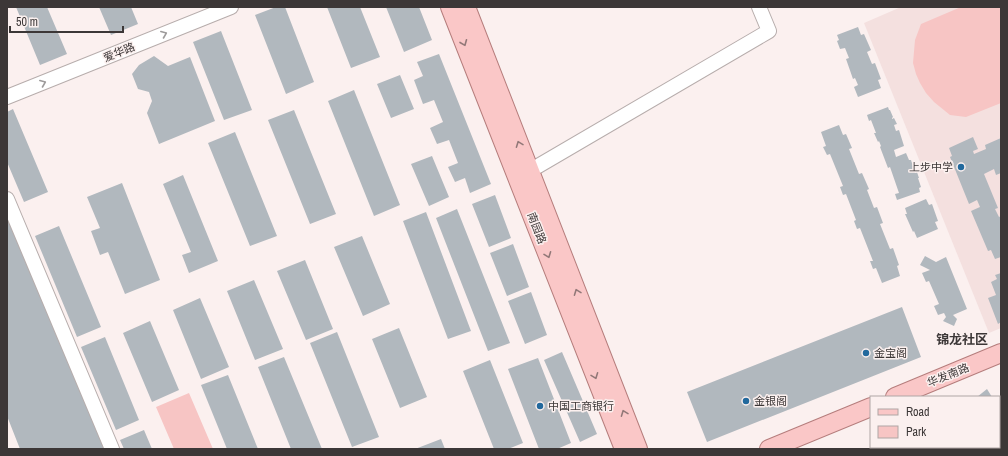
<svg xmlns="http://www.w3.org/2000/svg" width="1008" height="456" font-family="'Archivo Narrow','Noto Sans SC',sans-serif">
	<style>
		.built { fill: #f4e0df }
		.green { fill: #f7c5c4 }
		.building { fill: #b1b8be }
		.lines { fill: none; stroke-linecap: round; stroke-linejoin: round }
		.minor-casing { stroke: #b7adac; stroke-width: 16 }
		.major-casing { stroke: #b57d7c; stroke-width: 20 }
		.minor { stroke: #fff; stroke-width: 14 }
		.major { stroke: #fac7c7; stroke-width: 18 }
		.oneway { stroke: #9e9b9b }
		.oneway2 { stroke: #927878 }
		.poi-dot { fill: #22699d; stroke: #fbf0ef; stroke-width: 1.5 }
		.labels { text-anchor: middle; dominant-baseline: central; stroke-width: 3; stroke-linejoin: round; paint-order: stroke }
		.street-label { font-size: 11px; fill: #3c3737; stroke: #fbf0ef }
		.poi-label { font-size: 11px; fill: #3c3737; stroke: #fbf0ef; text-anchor: start }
		.quarter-label { font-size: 13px; font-weight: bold; fill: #3c3737; stroke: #fbf0ef }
	</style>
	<rect width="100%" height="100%" fill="#fbf0ef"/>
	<path class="built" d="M901,7h100v321l-12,5 -125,-310z"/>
	<path class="green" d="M961,7h40v96l-35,14 -16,-2 -16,-13 -8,-9 -6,-10 -4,-9 -3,-11 2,-23 6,-16z
		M189,393l24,56h-39l-18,-42z"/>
	<path class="building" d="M16,7h31l20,47 -27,11z
		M99,7h32l7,17 -27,11z
		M276,7h9l29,75 -28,12 -31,-79z
		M327,7h33l20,50 -29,11z
		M386,7h33l13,33 -28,12z
		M858,27l3,8 3,-1 7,16 -4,2 5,12 3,-1 6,16 -3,1 3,8 -23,9 -4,-10 4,-2 -3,-7 -2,1 -7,-20 3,-1 -4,-10 -5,1 -3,-8 2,-1 -2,-5z
		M221,31l31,79 -28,10 -31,-78z
		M439,54l52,130 -21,9 -5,-15 -10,4 -7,-15 10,-4 -9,-23 -12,4 -7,-16 13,-6 -9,-22 -11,4 -9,-24 9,-4 -6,-14z
		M154,56l14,10 22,-9 25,64 -56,23 -12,-31 5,-12 -3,-9 -11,-3 -6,-15 7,-9z
		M400,75l14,34 -23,9 -14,-34z
		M354,90l46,115 -26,11 -46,-115z
		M888,107l1,3h1l3,7 -1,1v1l2,-1 3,6 -3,1 2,6 3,-1 5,16 -10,4 2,7 10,-4 3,7h2l4,13 2,-1 2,6h-1l3,9 -2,1 1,4 -23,8 -2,-6 4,-1 -9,-26 -2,1 -8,-21 1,-1 -2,-5 -1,1 -4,-9h2l-5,-13 -2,1 -2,-6z
		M13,109l35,83 -24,10 -17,-40v-50z
		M294,110l42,104 -26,10 -42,-104z
		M839,125l4,10 3,-1 6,14 -3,1 10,25 3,-1 7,16 -2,1 7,18 3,-1 6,16 -3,1 10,25 3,-1 6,17 -2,1 3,10 -18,7 -6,-15 -3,1 -3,-8h3l-13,-33 -3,1 -3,-8 2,-1 -10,-26 -3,1 -3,-8 3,-1 -13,-32 -3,1 -4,-8 3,-1 -5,-14z
		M235,132l42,104 -27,10 -42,-103z
		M973,137l5,12 -5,2 1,3 12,-5 -1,-4 16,-7v35l-5,2 -2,-6 -10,5 14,34 -3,1 4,8 2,-1v41l-6,2 -4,-9 -3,1 -17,-40 9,-4 -3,-7 -8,4 -19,-47 2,-1 -3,-8z
		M432,156l17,41 -20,9 -18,-42z
		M183,175l35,86 -29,12 -7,-18 9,-3 -28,-68z
		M122,183l38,97 -35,14 -17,-42 -8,3 -9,-24 9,-3 -13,-31z
		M495,195l16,43 -22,9 -17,-43z
		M926,199l3,6 3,-1 6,17 -3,1 3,7 -21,9 -3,-7 -1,1 -8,-18h2l-2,-6z
		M457,209l53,134 -22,8 -52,-133z
		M7,211l97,238h-84l-13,-33z
		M426,212l45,119 -23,8 -45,-118z
		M59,226l42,101 -24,10 -42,-101z
		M362,236l28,68 -27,12 -29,-69z
		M513,244l16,43 -22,9 -17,-43z
		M925,256l11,6 10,-5 21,52 -14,6 4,4 -3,7 -11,-5 3,-4 -2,-4 -6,2 -4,-9 5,-2 -10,-23 -3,1 -4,-9 8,-3 -10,-5z
		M305,260l28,69 -27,11 -29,-69z
		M1001,273v49l-3,2 -10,-26 8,-3 -5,-13 6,-3 -2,-4z
		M254,280l29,69 -28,11 -28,-69z
		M531,292l16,43 -22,9 -17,-43z
		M200,298l29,69 -28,12 -28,-69z
		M902,307l19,50 -214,85 -20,-50z
		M150,321l29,69 -27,12 -29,-69z
		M399,328l28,69 -27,11 -28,-69z
		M337,332l42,105 -27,10 -42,-104z
		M105,337l34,83 -23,10 -35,-83z
		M562,352l35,82 -17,8 -36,-82z
		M284,357l38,92h-31l-33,-82z
		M538,358l33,85 -14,6h-18l-31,-80z
		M490,360l33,83 -15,6h-14l-31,-78z
		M228,375l30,74h-31l-26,-64z
		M987,389l5,8h-15z
		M999,405h2v39h-2z
		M144,430l8,19h-28l-4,-9z
		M441,439l4,10h-30z
		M914,447h31l-5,2h-25z
		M948,447h18l-2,2h-14z"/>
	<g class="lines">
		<g class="minor-casing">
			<path id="minor" d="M7,97l224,-90
				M521,176l248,-145 -10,-24
				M7,199l105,250"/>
		</g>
		<g class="major-casing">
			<path id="major" d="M450,7l174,442
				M466,7l172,442
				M895,397l106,-44
				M769,449l102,-42"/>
		</g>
		<use href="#minor" class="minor"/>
		<use href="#major" class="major"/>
	</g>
	<defs><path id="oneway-chevron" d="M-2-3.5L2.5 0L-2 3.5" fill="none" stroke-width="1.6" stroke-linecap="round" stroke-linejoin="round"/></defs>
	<g class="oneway">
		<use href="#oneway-chevron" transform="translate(164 34) rotate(-22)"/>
		<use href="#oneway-chevron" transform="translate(43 83) rotate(-22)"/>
	</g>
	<g class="oneway2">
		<use href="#oneway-chevron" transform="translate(464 43) rotate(68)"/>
		<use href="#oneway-chevron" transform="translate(519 144) rotate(-111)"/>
		<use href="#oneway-chevron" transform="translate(548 255) rotate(69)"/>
		<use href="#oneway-chevron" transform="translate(577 292) rotate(-111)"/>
		<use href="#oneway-chevron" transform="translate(595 376) rotate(69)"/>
		<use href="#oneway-chevron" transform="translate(624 413) rotate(-111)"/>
	</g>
	<g class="poi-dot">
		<circle cx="961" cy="167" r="4"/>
		<circle cx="866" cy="353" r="4"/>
		<circle cx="746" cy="401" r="4"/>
		<circle cx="540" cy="406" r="4"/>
	</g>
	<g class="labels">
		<g class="street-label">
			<text transform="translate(119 52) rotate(-22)">爱华路</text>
			<text transform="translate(537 228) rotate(69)">南园路</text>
			<text transform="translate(948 375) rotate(-22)">华发南路</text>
		</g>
		<g class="poi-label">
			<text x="953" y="167" text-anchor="end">上步中学</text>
			<text x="874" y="353">金宝阁</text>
			<text x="754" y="401">金银阁</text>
			<text x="548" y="406">中国工商银行</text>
		</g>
		<g class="quarter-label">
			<text x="962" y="339">锦龙社区</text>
		</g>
	</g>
	<rect width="1008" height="456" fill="none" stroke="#3c3737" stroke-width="16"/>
	<rect x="870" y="396" width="130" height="52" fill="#fbf0ef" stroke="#afa6a5"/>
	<rect x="878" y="409" width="20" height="6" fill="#fac7c7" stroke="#afa6a5"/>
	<text x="906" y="416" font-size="12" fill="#3c3737">Road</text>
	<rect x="878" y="426" width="20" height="12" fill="#f7c5c4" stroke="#afa6a5"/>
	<text x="906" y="436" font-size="12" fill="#3c3737">Park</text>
	<path d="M10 26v6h113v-6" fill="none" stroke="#3c3737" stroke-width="2"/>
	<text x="16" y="26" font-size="12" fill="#3c3737" stroke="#fbf0ef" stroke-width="3" paint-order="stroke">50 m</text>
</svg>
